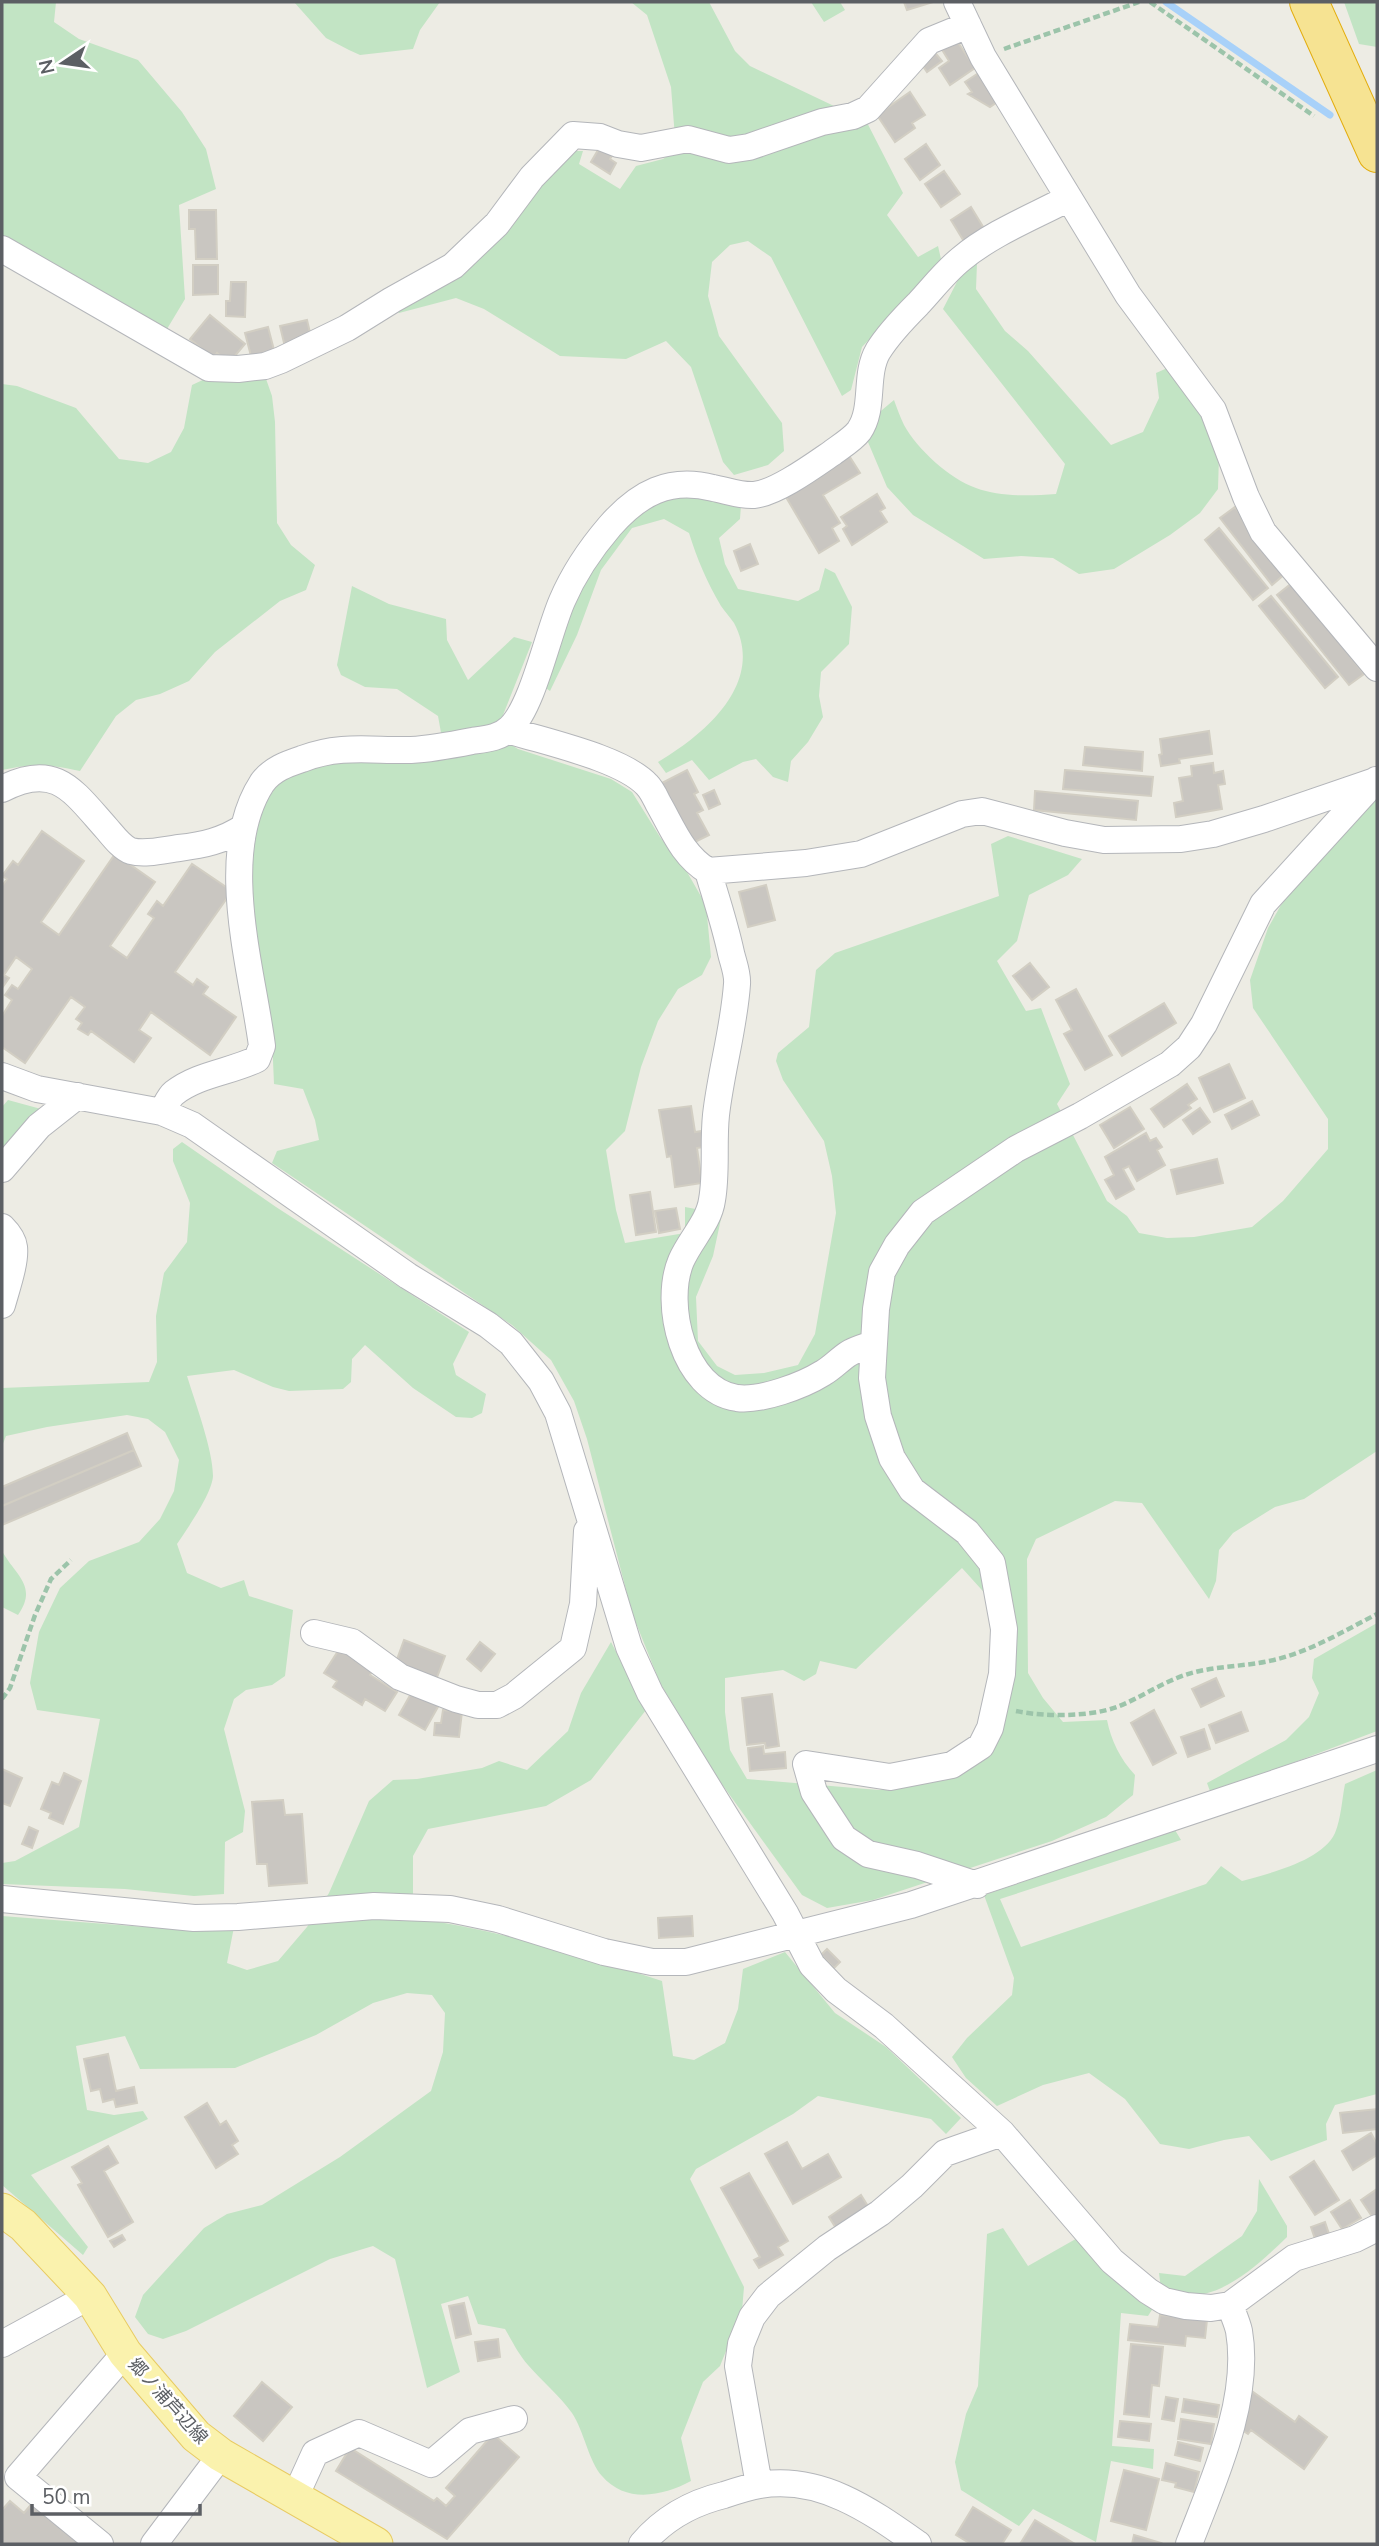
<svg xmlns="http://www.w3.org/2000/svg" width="1379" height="2546" font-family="'Nunito Sans','Noto Sans JP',sans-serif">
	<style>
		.green { fill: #c2e4c4; fill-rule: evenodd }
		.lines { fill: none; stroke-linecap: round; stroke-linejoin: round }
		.stream { stroke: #a8d1f9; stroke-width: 7 }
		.building { fill: #c9c6c1; stroke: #d2cec3; stroke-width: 2 }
		.minor-casing { stroke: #b4b6ba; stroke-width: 28 }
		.major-casing { stroke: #e8cb62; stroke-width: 35 }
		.highway-casing { stroke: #e3ad0f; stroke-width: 40 }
		.path { stroke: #9cc4aa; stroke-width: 4.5; stroke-dasharray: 7 3.5; stroke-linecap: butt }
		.minor { stroke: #fff; stroke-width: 26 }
		.major { stroke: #faf2ad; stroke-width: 33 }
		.highway { stroke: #f6e392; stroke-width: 38 }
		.labels { text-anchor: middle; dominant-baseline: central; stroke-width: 5; stroke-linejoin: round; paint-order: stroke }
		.street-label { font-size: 18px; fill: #5c5f64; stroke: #fff }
	</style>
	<rect width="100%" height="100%" fill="#edece4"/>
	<path class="green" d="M2,2h54l-2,20 25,17 59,21 44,52 24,37 10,40 -37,16 6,94 -21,35 -162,-98z
		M294,2h146l-20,28 -7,19 -53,6 -11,-5 -23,-12z
		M631,2h78l26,49 15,15 84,40 23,-3 46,90 -16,22 31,42 20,-11 3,13 -36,43 -43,45 -11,43 -9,6 -71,-139 -23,-16 -18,4 -18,17 -4,34 11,40 63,87 2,28 -16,14 -34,10 -11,-13 -32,-95 -25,-26 -40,18 -66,-3 -76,-47 -28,-11 -57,15 -6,-8 174,-154h16l-4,13 41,25 16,-23 27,-7 13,-9 -5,-63 -24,-72z
		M811,2h29l5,8 -21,12z
		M1344,2h33v45l-18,-3z
		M977,263l-1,26 29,42 23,20 83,94 32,-13 16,-34 -3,-25 16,-7 36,53 11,37 -1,33 -18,24 -30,22 -56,34 -35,5 -26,-16 -32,-2 -37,3 -71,-44 -26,-28 -22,-52 11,-20 18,-15c3,8 6,17 10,25 13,24 46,54 72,63 24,9 54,8 80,6l9,-30 -122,-155 17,-33z
		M265,376l7,20 3,26 2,101 14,22 24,20 -9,25 -26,11 -65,51 -26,29 -29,13 -24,6 -20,16 -36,55c-33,-7 -45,-8 -78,-1v-386l15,2 59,22 43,51 29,4 23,-11 13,-24 8,-43 15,-7z
		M672,493l69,12 -1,14 -21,19 6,26 13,25 60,12 21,-11 6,-22 10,5 17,34 -3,37 -28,28 -2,24 4,21 -15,25 -17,19 -3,21 -15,-5 -17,-18 -13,3 -34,18 -17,-20 -26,13 -8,-11c46,-27 108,-79 76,-139 -4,-6 -9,-11 -13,-17 -14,-24 -24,-47 -32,-73l-25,-14 -32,9 -31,42 -24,65 -27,56 -7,-5 37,-102 51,-69z
		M352,586l37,18 57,15 1,21 21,40 46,-43 18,5 -29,73 4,27 11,7 93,30 21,13 28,45 27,35 19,33 5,52 -9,18 -24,14 -20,32 -17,46 -16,64 -19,19 10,60 9,33 60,-10v-26l37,7 -9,42 -17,41 2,44 19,25 18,9 29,-2 34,-8 17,-31 21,-121 -4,-37 -8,-35 -41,-61 -7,-19 2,-8 31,-26 7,-57 19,-17 164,-57 -8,-52 17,-8 74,23 -14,16 -39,20 -12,46 -20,20 29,50 15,-3 29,76 -13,20 50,97 20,15 12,17 28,5 27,-1 58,-10 31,-26 45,-52v-30l-75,-111 -3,-28 18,-52 13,-23 50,-62 46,-47v655l-73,48 -29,8 -42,26 -14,17 -3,31 -7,18 -67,-96 -27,-2 -79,38 -9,20 1,114 15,25 20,24 44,-2c4,20 13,39 28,55l-2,20 -27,22 -54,24 -179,59 -46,8 -25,-13 -86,-119 -56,-93 -28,-70 -45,-174 -13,-38 -23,-41 -39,-35 -240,-162 5,-12 42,-11 -4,-20 -12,-31 -29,-5 -2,-47 -20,-114 -1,-75 6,-32 24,-37 20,-14 144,-10 -7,-39 -41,-27 -32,-2 -24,-12 -4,-10zM962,1568l28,31 7,141 -15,19 -36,21 -67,10 -132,-11 -17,-29 -5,-38v-34l58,-8 21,11 12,-7 4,-13 36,8z
		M8,1100l33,9 -39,47v-49z
		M182,1142l94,65 193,125 -16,32 3,11 30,19 -4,19 -10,5 -16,-1 -43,-29 -48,-43 -13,14 -1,23 -8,7 -54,2 -16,-4 -39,-17 -47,6c8,26 26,74 26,100 -1,18 -26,53 -36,68l10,29 34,15 23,-8 5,16 44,14 -8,66 -13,9 -26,5 -12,9 -10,30 21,82 -2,21 -18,10 -1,52 -30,2 -69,-7 -123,-5v-21l13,-2 64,-34 21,-108 -63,-9 -7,-27 9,-51 21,-44 29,-27 50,-19 21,-23 14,-28 5,-31 -14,-28 -17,-13 -21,-4 -80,12 -41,9 -4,10v-58l147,-6 8,-20 -1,-46 8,-43 23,-31 3,-39 -17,-42v-12z
		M2,1551c14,25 36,35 16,64l-16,-8z
		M1377,1623v108l-166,63 -4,-11 79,-43 23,-23 10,-24 -7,-15 2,-19z
		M611,1642l35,68 -55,70 -45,26 -118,23 -15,27v62c86,12 167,37 249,63l11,75 21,4 31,-17 13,-34 5,-40 42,-17 50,61 51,34 75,71 -15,16 -15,-15 -113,-23 -25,18 -97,55 -6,10 54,108 -2,24 -22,55 -17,16 -22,56 10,43c-28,15 -65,23 -89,-5 -13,-14 -18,-45 -30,-63 -13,-18 -29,-31 -44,-48 -9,-10 -16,-24 -23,-36l-27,-5 -10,-28 -27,8 19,68 -33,16 -32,-129 -22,-13 -43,13 -144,72 -23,8 -15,-5 -13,-17 8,-22 61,-67 23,-14 35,-9 78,-48 91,-66 12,-39 2,-39 -13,-18 -25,-2 -34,10 -57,32 -81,33 -95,1 -15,-33 -49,10 11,64 27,5 29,-4 5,8 -117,56 57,72 -5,8 -81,-70v-269l143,11h89l-7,36 20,7 31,-9 29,-34 22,-34 40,-92 24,-21 24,-1 65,-11 17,-7 28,9 41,-39 13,-38z
		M1377,1770v324l-42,11 -9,19 1,16 -56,21 -22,-25 -25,4 -35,9 -29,-5 -35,-45 -36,-26 -46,12 -46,21 -31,-28 -14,-21 15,-19 45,-43 2,-17 -30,-83 191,-65 6,10 -181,59 21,48 185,-63 15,-18 21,15c28,-8 80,-20 93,-48 6,-14 7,-34 10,-49z
		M1259,2179l28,47v11c-26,25 -61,59 -99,59 -8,0 -18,-5 -27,-7l-2,-16 26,3 57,-40 15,-25z
		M1003,2228l25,38 53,-30 74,69 -7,11 -27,-3 -9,133 42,3 -1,20 -42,-8 -15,81 -63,-33 -14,17 -58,-36 -6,-28 11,-48 12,-28 9,-152z"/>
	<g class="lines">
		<path class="stream" d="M1166,2l164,113"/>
	</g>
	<path class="building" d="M904,2h29l-26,8z
		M955,38l20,30 -25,17 -11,-17 10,-7 -8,-13z
		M932,49l10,12 -15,11 -9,-13z
		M983,70l20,28 -13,9 -22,-13 4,-2 -7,-10z
		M910,92l15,23 -13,8 3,5 -20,14 -18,-27z
		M926,144l14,21 -20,15 -15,-21z
		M601,145l13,8 -4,6 6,4 -6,11 -19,-12z
		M944,171l16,23 -19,13 -16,-23z
		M971,207l14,23 -20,13 -14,-23z
		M189,210h27l1,49h-21l-1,-30h-6z
		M193,265h25v29l-25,1z
		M231,282h15l-1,35 -19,-1v-15h4z
		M210,315l35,29 -16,19 -12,-10 -4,5 -23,-19z
		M307,320l5,21 -27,6 -5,-21z
		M268,327l6,23 -23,6 -6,-23z
		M848,454l12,19 -37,22 17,28 -8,5 7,13 -20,12 -36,-61z
		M877,494l8,14 -5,3 7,11 -35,23 -9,-16 4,-3 -6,-9z
		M1235,507l51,66 -14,12 -52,-67z
		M1219,528l49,60 -15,12 -48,-60z
		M750,544l8,20 -17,7 -7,-20z
		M1292,583l72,91 -15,11 -72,-90z
		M1271,596l67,81 -13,11 -66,-82z
		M1209,731l3,23 -33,5 1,4 -19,3 -2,-11 3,-1 -2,-15z
		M1085,747l58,5 -1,19 -59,-6z
		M1213,763l1,10 9,-2 2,13 -7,1 4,24 -46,8 -2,-14 9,-2 -4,-23 13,-2 -1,-10z
		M687,770l11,22 -4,2 9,16 -6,3 12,22 -16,8 -31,-60z
		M1065,770l88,7 -2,19 -88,-7z
		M714,790l6,14 -11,5 -6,-14z
		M1035,791l103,10 -2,19 -102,-10z
		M42,831l42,30 -43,61 18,13 56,-81 40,28 -45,64 17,12 27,-40 -6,-4 9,-13 6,5 29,-42 40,27 -57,81 18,13 4,-6 11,8 -5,7 33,23 -26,38 -59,-43 -12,18 12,8 -17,24 -43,-31 -3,4 -10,-6 4,-6 -6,-4 9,-12 -14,-10 -46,66 -23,-16v-31l10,-16 -7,-5 7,-10 6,4 14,-20 -16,-12 -12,18 5,3 -7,10v-102l5,-7 -5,-3 11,-15 5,4z
		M766,885l9,35 -27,7 -9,-35z
		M1030,963l19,24 -17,13 -19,-24z
		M1076,989l36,66 -27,15 -21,-36 8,-4 -16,-30z
		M1164,1003l12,20 -54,33 -13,-20z
		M1229,1064l16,34 -31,14 -15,-34z
		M1187,1084l10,15 -9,6 3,3 -27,19 -13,-18z
		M1252,1101l7,14 -27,14 -7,-14z
		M691,1106l4,26 7,-1 2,16 -7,1 5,35 -27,4 -4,-31 -4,1 -8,-47z
		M1130,1107l14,22 -30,19 -14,-23z
		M1200,1108l10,14 -17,12 -10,-14z
		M1146,1133l4,8 6,-3 6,9 -5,3 8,15 -28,16 -8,-15 -6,3 11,20 -18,10 -11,-19 9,-5 -9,-18z
		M1217,1159l6,24 -46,11 -6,-24z
		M650,1192l6,40 -20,3 -6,-40z
		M676,1208l4,21 -21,4 -4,-22z
		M127,1433l7,17 -132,56v-19z
		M134,1450l7,16 -139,59v-19z
		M404,1640l41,16 -9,24 -41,-15z
		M480,1642l15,12 -14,17 -14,-12z
		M340,1648l33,21 -3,6 27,17 -12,19 -20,-12 -3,6 -29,-18 4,-6 -13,-8z
		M1216,1678l8,18 -23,11 -9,-18z
		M413,1690l26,15 -14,25 -26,-15z
		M772,1694l7,52 -13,2 -1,-5 -18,2 -5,-47z
		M443,1710l19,2 -3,25 -25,-2 1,-12h6z
		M1154,1710l22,43 -23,12 -22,-42z
		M1241,1712l7,19 -32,12 -7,-18z
		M1204,1729l6,20 -22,8 -7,-20z
		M763,1746l1,8 21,-2 1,16 -36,3 -2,-23z
		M2,1769l20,9 -12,28 -8,-3z
		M64,1773l17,8 -18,43 -14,-6 2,-5 -10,-4 11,-27 7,3z
		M283,1800l2,15 17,-1 5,69 -38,3 -2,-22h-10l-5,-62z
		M29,1827l9,4 -6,17 -10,-4z
		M692,1916l1,20 -34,2 -1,-20z
		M827,1949l13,13 -6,6 -13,-13z
		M108,2054l8,37 18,-4 3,16 -21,4 -2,-8 -11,3 -3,-13 -9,2 -7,-32z
		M207,2103l13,22 6,-4 12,20 -6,4 6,9 -22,14 -31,-51z
		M1377,2109v20l-34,4 -3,-20z
		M1371,2133l6,11v11l-24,15 -11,-19z
		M787,2142l15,27 26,-15 13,23 -48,27 -28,-50z
		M108,2146l10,17 -14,8 29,51 -25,15 -30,-52 4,-2 -10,-16z
		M1314,2161l25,39 -24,15 -25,-38z
		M749,2173l39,68 -10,6 5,8 -24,13 -5,-8 6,-3 -39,-69z
		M1377,2189v26l-4,3 -12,-18z
		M861,2195l10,16 -32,22 -10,-16z
		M1350,2200l11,18 -19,11 -11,-17z
		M1325,2222l4,12 -14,5 -4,-12z
		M122,2235l3,5 -11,7 -4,-6z
		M464,2303l7,31 -15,4 -7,-32z
		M1160,2315l47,5 -2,18 -19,-2 -1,10 -57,-6 2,-16 28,3z
		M498,2339l2,18 -22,4 -3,-19z
		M1131,2344l32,3 -4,39 -7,-1 -3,32 -25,-3z
		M262,2382l30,25 -29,34 -29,-25z
		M1249,2389l46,33 4,-6 28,21 -23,32 -53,-39 -3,4 -12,-8z
		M1166,2397l12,2 -4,22 -12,-2z
		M1184,2399l35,6 -2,12 -35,-5z
		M1181,2419l33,5 -3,20 -33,-5z
		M1120,2421l31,3 -2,17 -31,-4z
		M493,2434l26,23 -72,82 -111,-68 14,-23 84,53 3,-3 9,8 9,-10 -9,-8z
		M1178,2442l25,6 -3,13 -25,-6z
		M1166,2463l33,9 -5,20 -19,-5 1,-4 -14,-3z
		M1124,2470l35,9 -13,51 -35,-9z
		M10,2501l14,12 10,-12 52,43h-84v-34z
		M973,2507l38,23 -9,14h-31l-15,-9z
		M1035,2520l40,24h-55z
		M1134,2535l27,8 -1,1h-28z"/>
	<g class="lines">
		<g class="minor-casing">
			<path id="minor" d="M957,2l26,55 145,238 85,115 33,87 17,35 114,136
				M2,249l207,119 29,1 27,-3 16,-6 66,-32 45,-28 61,-34 44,-42 35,-47 41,-42 27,2 18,7 23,4 47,-9 41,11 20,-3 73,-25 31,-6 15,-7 61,-68 39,-16
				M508,730c37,12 114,28 139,55 5,5 8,12 11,18 15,26 24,52 50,68l98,-8 55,-9 101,-40 20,-3 83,22 39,7 77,-1 32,-5 51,-15 108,-37
				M2,789c54,-28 71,2 105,40 6,7 15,19 24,22 14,4 33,-1 48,-3 24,-3 44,-7 65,-21
				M708,871c8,27 17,54 23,82 2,9 7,21 6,31 -3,44 -16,87 -21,131 -3,28 1,57 -4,85 -3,22 -22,40 -31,61 -18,43 2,129 56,137 24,3 65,-12 86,-25 9,-5 16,-13 25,-19 8,-5 17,-7 25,-10
				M2,1076l35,13 125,23 30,13 216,151 80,49 23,18 30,38 17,32 71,234 21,46 135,220 27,52 24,25 48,36 118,107 110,128 36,30 16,10 22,5 25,2 19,-3 64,-47 61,-19 22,-11
				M162,1112c4,-7 7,-15 12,-19 24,-19 57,-21 83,-34l5,-13c-10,-78 -46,-192 0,-263 10,-14 25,-19 40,-24 39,-15 70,-8 109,-9 20,-1 41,-5 61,-9 14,-2 28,-3 38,-13 23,-22 38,-95 52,-127 11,-26 30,-54 48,-75 29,-33 59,-49 103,-38 12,2 28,8 41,7 22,-2 59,-29 78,-42 8,-6 21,-14 27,-22 16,-23 5,-56 19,-80 10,-16 26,-33 40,-47 14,-15 27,-32 43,-45 31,-26 72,-42 108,-61
				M2,1169l37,-43 38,-30
				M2,1227c5,5 11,12 12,20 2,15 -8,43 -12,58
				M314,1633l38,9 48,35 56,22 22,6h19l17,-9 59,-48 10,-44 4,-73
				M977,1885l-60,-20 -49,-11 -24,-16 -30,-46 -8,-28 84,13 62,-12 29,-19 9,-18 12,-54 2,-45 -12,-66 -25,-31 -55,-42 -20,-32 -14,-42 -6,-38 4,-69 6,-37 15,-27 26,-33 93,-63 64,-33 90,-52 19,-17 15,-23 59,-120 113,-124
				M2,1899l192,19 44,-1 136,-11 76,3 48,10 106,33 48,10h34l225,-57 466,-156
				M2,2344l88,-48
				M759,2485l-21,-119 3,-22 11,-27 16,-21 59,-48 53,-35 32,-27 33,-33 57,-20
				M295,2497l20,-44 44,-20 72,31 39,-33 44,-12
				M100,2544l-82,-67 107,-124
				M154,2544l67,-89
				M642,2544c22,-26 49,-41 82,-49 12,-4 24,-8 36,-10 61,-10 111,26 158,59
				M1189,2544c24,-63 62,-144 50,-213 -2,-9 -6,-17 -9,-26"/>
		</g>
		<g class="major-casing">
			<path id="major" d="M2,2210l21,15 67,71 35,57 71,83 25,19 155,89"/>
		</g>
		<g class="highway-casing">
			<path id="highway" d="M1309,2l68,151"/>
		</g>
		<path class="path" d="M1150,2l164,114
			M1004,49l135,-47
			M2,1699l8,-11 25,-73 16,-36 20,-19
			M1016,1711c28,6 73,6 101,-4 23,-9 44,-24 68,-32 27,-9 56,-8 84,-14 39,-8 73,-29 108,-47"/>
		<use href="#minor" class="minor"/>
		<use href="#major" class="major"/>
		<use href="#highway" class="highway"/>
	</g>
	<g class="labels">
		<g class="street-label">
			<text transform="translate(168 2401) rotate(48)">郷ノ浦芦辺線</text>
		</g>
	</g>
	<rect width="1379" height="2546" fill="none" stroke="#5c5f64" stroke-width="7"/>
	<g transform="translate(63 63) rotate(257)" stroke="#ffffff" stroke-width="5" paint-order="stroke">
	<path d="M0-5L12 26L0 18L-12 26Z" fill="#5c5f64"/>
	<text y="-10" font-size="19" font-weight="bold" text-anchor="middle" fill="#5c5f64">N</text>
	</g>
	<path d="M32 2504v10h168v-10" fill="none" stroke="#5c5f64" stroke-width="3.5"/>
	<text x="42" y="2504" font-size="21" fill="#5c5f64" stroke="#ffffff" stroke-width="5" paint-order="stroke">50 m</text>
</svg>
